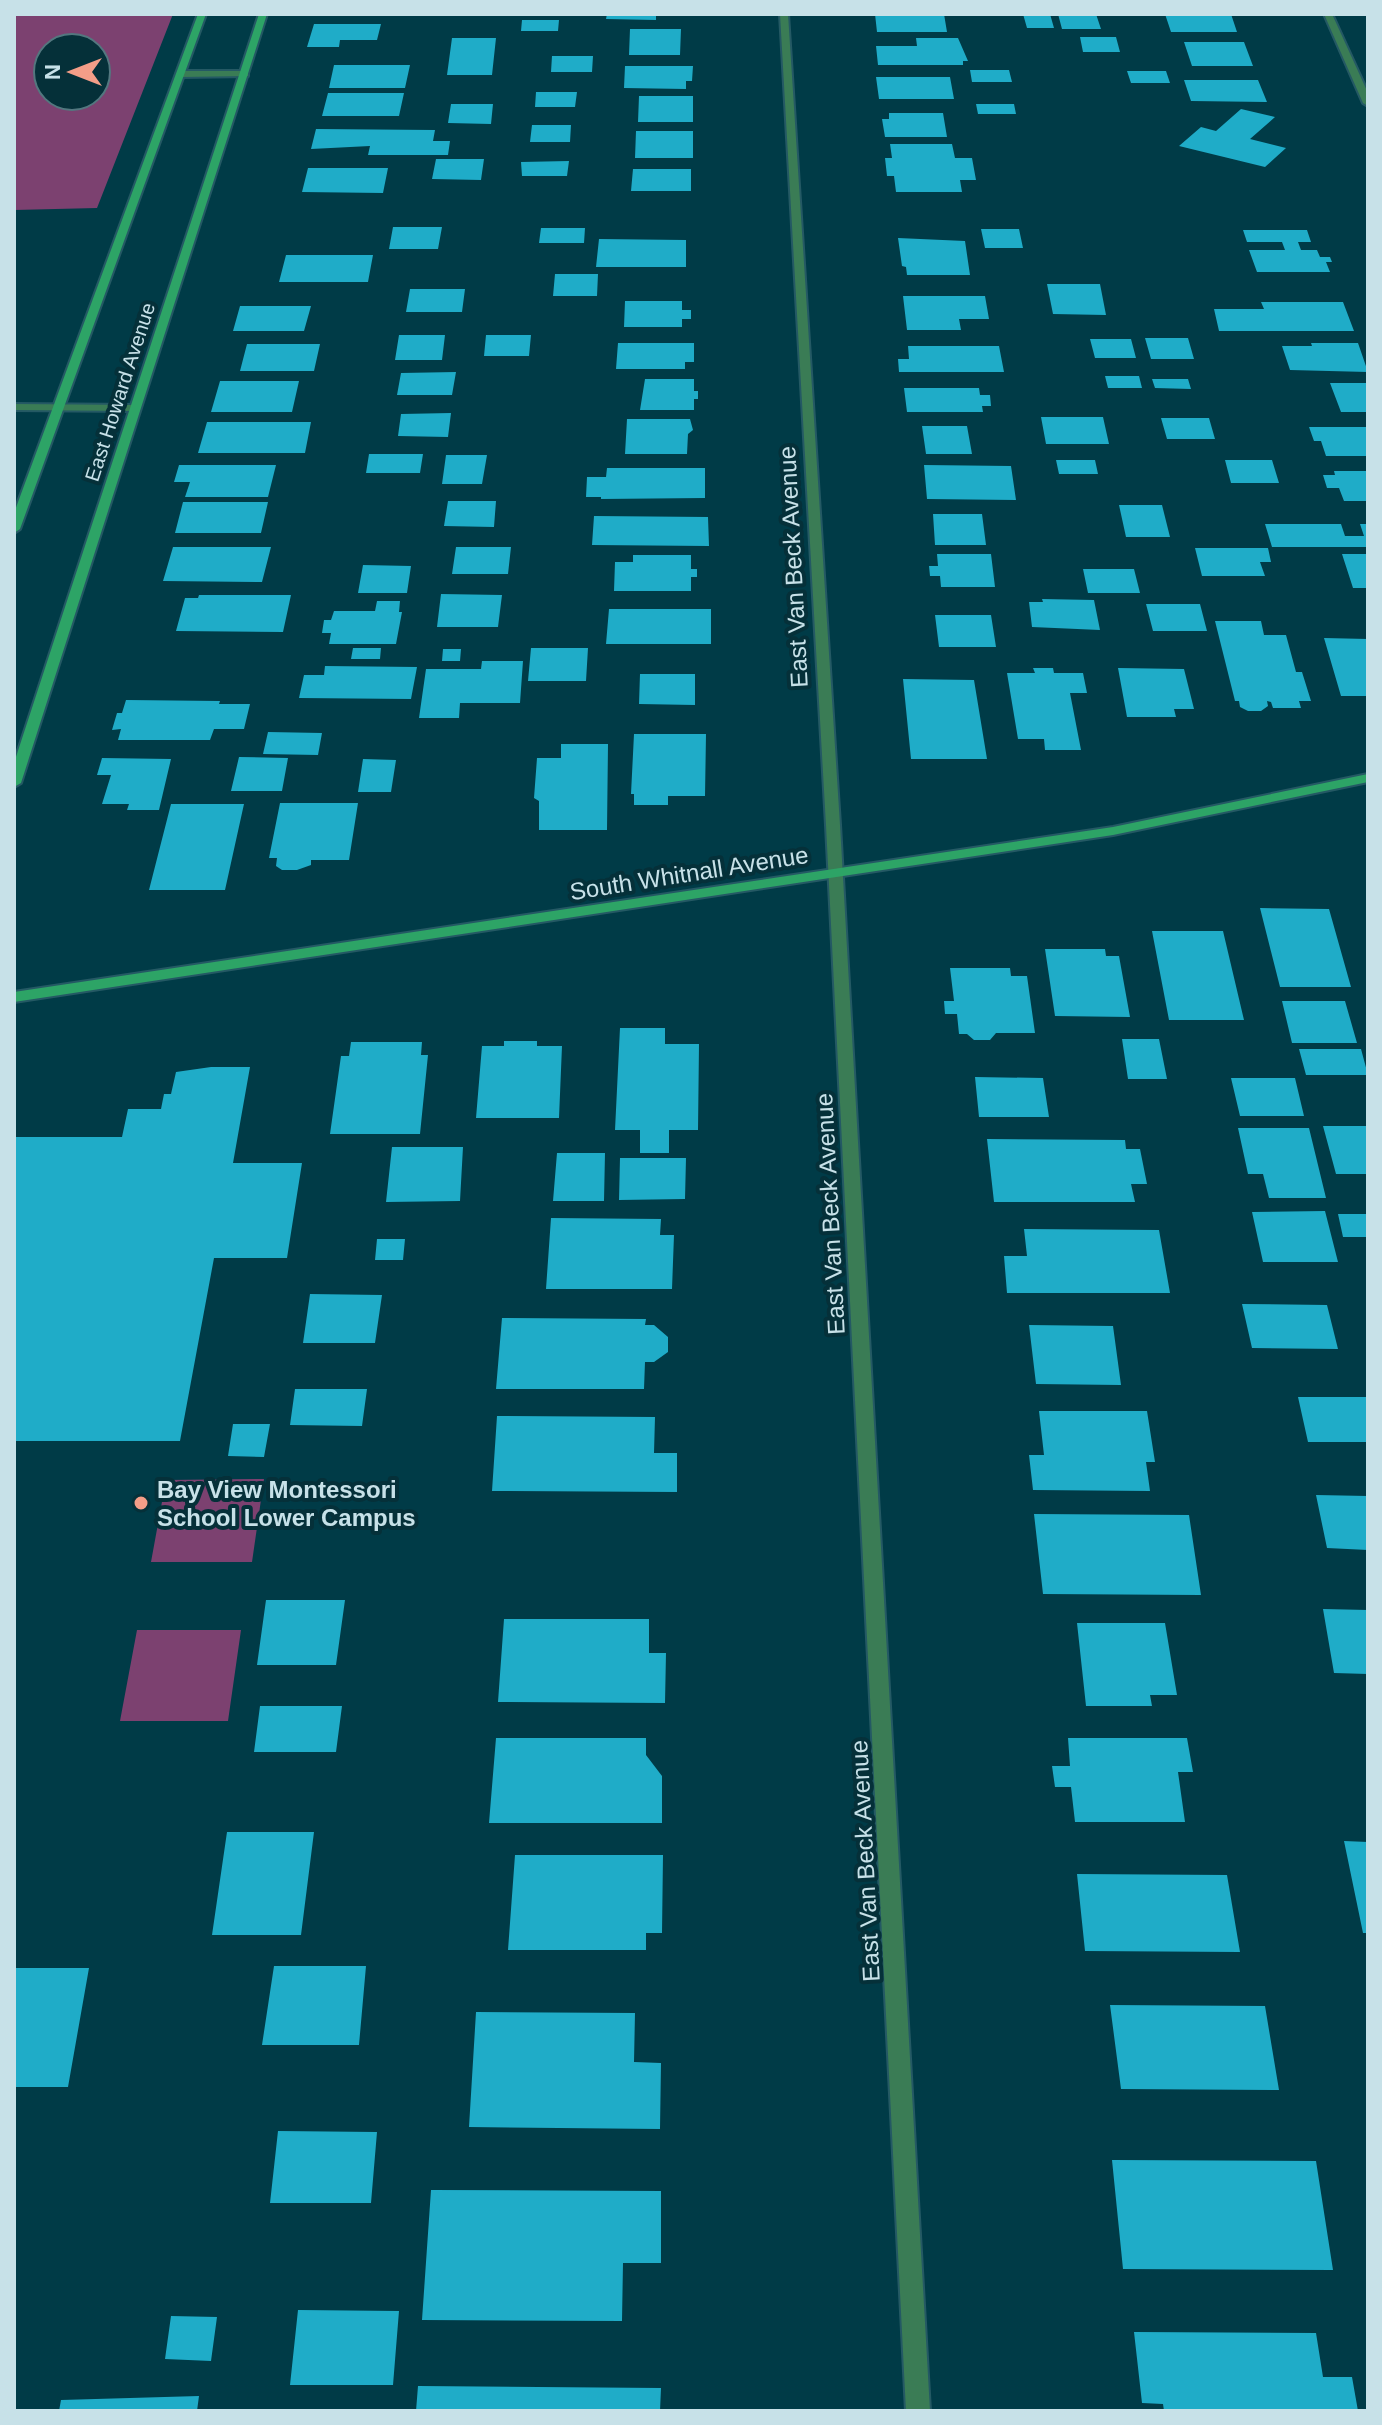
<svg xmlns="http://www.w3.org/2000/svg" width="1382" height="2425" font-family="Arial,sans-serif">
	<style>
		.green { fill: #7c4170; fill-rule: evenodd }
		.building { fill: #1facc8 }
		.lines { fill: none; stroke-linecap: round; stroke-linejoin: round }
		.lane-casing { stroke: #245964; stroke-width: 4 }
		.street-casing { stroke: #245964; stroke-width: 4 }
		.secondary-casing { stroke: #245964; stroke-width: 4 }
		.lane { fill: #3a7c55; fill-rule: evenodd }
		.street { fill: #3a7c55; fill-rule: evenodd }
		.secondary { fill: #2da466; fill-rule: evenodd }
		.poi-dot { fill: #f49e88; stroke: #053039; stroke-width: 3 }
		.labels { text-anchor: middle; dominant-baseline: central; stroke-width: 8; stroke-linejoin: round; paint-order: stroke }
		.far-street-label { font-size: 20px; fill: #c7e1e8; stroke: #053039 }
		.street-label { font-size: 24px; fill: #c7e1e8; stroke: #053039 }
		.poi-label { font-size: 24px; font-weight: bold; fill: #c7e1e8; stroke: #053039; text-anchor: start }
	</style>
	<rect width="100%" height="100%" fill="#003b47"/>
	<path class="green" d="M14,14h159l-76,194 -83,2zM48,48h48v48h-48z
		M264,1479l-12,83h-101l15,-82z
		M137,1630h104l-13,91h-108z"/>
	<path class="building" d="M607,14h49v6l-50,-1z
		M875,14h69l3,18h-70z
		M1023,14h27l4,14h-27z
		M1058,14h38l5,15h-39z
		M1165,14h66l6,18h-66z
		M522,20h37l-1,11h-37z
		M314,24h67l-4,16h-37l-1,7h-32z
		M630,29h51l-1,26h-51z
		M1080,37h36l4,15h-37z
		M452,38h44l-4,37h-45z
		M916,38h42l10,23h-5v4h-85l-2,-19h41z
		M1184,42h60l9,24h-61z
		M552,56h41l-1,16h-41z
		M334,65h76l-5,23h-76z
		M625,66h68l-1,15h-6v8l-62,-1z
		M970,70h39l3,12h-40z
		M1127,71h39l4,12h-39z
		M876,77h74l4,22h-75z
		M1184,80h74l9,22 -76,-1z
		M536,92h41l-2,15h-40z
		M328,93h76l-5,23h-77z
		M639,96h54v26h-55z
		M451,104h42l-2,20 -43,-1z
		M976,104h38l2,10h-38z
		M1241,109l34,8 -25,22 36,9 -21,19 -86,-21 22,-19 15,4z
		M889,113h54l4,24h-62l-3,-18h7z
		M532,125h39l-1,17h-40z
		M316,129l119,1 -2,11h17l-2,14h-80l2,-9 -59,3z
		M636,131h57v27h-58z
		M890,144h62l3,14h17l4,22h-16l2,12h-66l-2,-16h-7l-2,-18h7z
		M436,159h48l-3,21 -49,-1z
		M569,161l-2,15h-45l-1,-14z
		M308,168h80l-5,25 -81,-1z
		M633,169h58v22h-60z
		M393,227h49l-4,22h-49z
		M541,228h44l-1,15h-45z
		M981,229h38l4,19h-38z
		M1243,230h64l4,12h-13l3,8h16l3,7h10l2,5h-6l4,10h-73l-8,-22h36l-3,-8h-35z
		M898,238l67,3 5,34h-63l-1,-8 -4,-1z
		M599,239l87,1v27h-90z
		M286,255h87l-5,27h-89z
		M555,274h43l-1,22h-44z
		M1047,284h53l6,31 -53,-1z
		M410,289h55l-3,23h-56z
		M903,296h82l4,23h-30l2,11h-54z
		M625,301h57v9h9v9h-9v8h-58z
		M1261,302h82l11,29h-135l-5,-22h50z
		M240,306h71l-7,25h-71z
		M399,335h46l-3,25h-47z
		M486,335h45l-2,21h-45z
		M1145,338h43l6,21h-43z
		M1090,339h41l5,19h-41z
		M618,343h76v19h-9v7h-69z
		M1311,343h47l10,29 -78,-2 -8,-24h30z
		M247,344h73l-6,27h-74z
		M908,346h91l5,26h-105l-1,-13h11z
		M456,372l-4,23h-55l4,-22z
		M1105,376h34l3,12h-34z
		M645,379h49v12h4v8h-4v11h-54z
		M1152,379h36l3,10 -36,-1z
		M220,381h79l-7,31h-81z
		M1330,383h38v29h-27z
		M904,388h75l1,7h10l1,11h-9l1,6h-76z
		M451,413l-3,24 -50,-1 3,-22z
		M1041,417h62l6,27h-63z
		M1161,418h48l6,21h-48z
		M627,419h63l3,11 -5,4 -1,20h-62z
		M207,422h104l-6,31h-107z
		M922,426h45l5,28h-46z
		M1309,427h59v29h-42l-5,-15h-7z
		M369,454h54l-3,19h-54z
		M446,455h41l-5,29h-40z
		M1056,460h39l3,14h-39z
		M1225,460h47l7,23h-48z
		M179,465h97l-8,32h-83l5,-15h-16z
		M924,465l87,1 5,34 -89,-1z
		M607,468h98v30l-104,1v-2h-15l1,-20h19z
		M1334,471h34v30h-24l-5,-13h-12l-4,-13h12z
		M448,501h48l-2,26 -50,-1z
		M183,502h85l-7,31h-86z
		M1119,505h43l8,32h-44z
		M933,514h49l4,31h-51z
		M594,516l114,1 1,29 -117,-1z
		M1265,524h76l4,12h19l-4,-12h8v23h-96z
		M173,547h98l-9,35 -99,-1z
		M456,547h55l-3,27h-56z
		M1195,548h73l3,14h-11l5,14h-63z
		M937,554h54l4,33h-54l-1,-11h-10l-1,-10h9z
		M1342,554h26v34h-15z
		M633,555h58v14h6v8h-6v14h-77l1,-29h18z
		M363,565l48,1 -4,27h-49z
		M1083,569h51l6,24h-52z
		M441,594l61,1 -4,32h-61z
		M199,595h92l-8,37 -107,-1 9,-33h13z
		M1042,599l52,1 6,30 -68,-3 -3,-25h14z
		M377,601h23l-1,11h3l-6,32h-67l2,-11h-9l2,-13h7l3,-9h41z
		M1146,604h54l7,27h-54z
		M609,609h102v35h-105z
		M935,615h56l5,32h-57z
		M1215,621h46l3,14h22l10,37h6l9,29h-12l2,7h-28l-2,-6 -4,-1 1,5 -7,5h-13l-8,-4 -1,-6h-4z
		M1324,638l44,1v57h-27z
		M353,648h28l-1,11h-29z
		M531,648h57l-2,33h-58z
		M443,649h18l-1,12h-18z
		M482,661h41l-3,42h-60l-1,15h-40l7,-49h55z
		M325,666l92,1 -6,32 -112,-1 5,-23h20z
		M1033,668h20l1,5h29l4,20h-17l11,57h-36l-1,-11h-26l-11,-66h28z
		M1118,668l66,1 10,40h-20l2,8h-49z
		M640,674h55v31l-56,-1z
		M903,679l71,1 13,79h-76z
		M126,700l94,1 -1,3h31l-6,25h-30l-4,11h-92l3,-11 -9,1 5,-17h5z
		M268,732l54,1 -4,22 -55,-1z
		M634,734h72l-1,62h-37v9h-34v-11h-3z
		M561,744h47l-1,86h-68v-29l-5,-3 3,-40h24z
		M239,757l49,1 -6,33h-51z
		M102,758l69,1 -12,51h-32l2,-6h-27l9,-29h-14z
		M363,759l33,1 -5,32h-33z
		M280,803h78l-9,57h-38v5l-14,5h-15l-6,-4 1,-8h-8z
		M171,804h73l-19,86h-76z
		M1260,908l69,1 22,78h-71z
		M1152,931h71l21,89h-75z
		M1045,949h60l1,7h13l11,61 -75,-1z
		M950,968h60l1,8h16l8,57h-39l-6,7h-16l-7,-6h-8l-2,-20h-12l-1,-13h10z
		M1282,1001h63l12,42h-65z
		M620,1028h45v16h34l-1,86h-29v23h-29v-23h-25z
		M1122,1039h37l8,40h-39z
		M504,1041h33v5h25l-3,72h-83l6,-72h22z
		M351,1042h71l-1,13h7l-8,79h-90l11,-78h8z
		M1299,1049h62l7,26h-62z
		M211,1067h39l-17,96h69l-15,95h-73l-34,183h-166v-304h108l6,-28h33l3,-15h7l5,-22z
		M975,1077l68,1 6,39h-70z
		M1231,1078h64l9,38h-64z
		M1323,1126h45v48h-32z
		M1238,1128h71l17,70h-57l-6,-24h-15z
		M987,1139l138,1 1,9h14l7,35h-16l4,18h-141z
		M392,1147h71l-3,54 -74,1z
		M557,1153h48l-1,48h-51z
		M620,1158h66l-1,41 -66,1z
		M1325,1211l13,51h-75l-11,-50z
		M1338,1214h30l-2,23h-23z
		M551,1218l110,1 -1,16h14l-2,54h-126z
		M1024,1229l135,1 11,63h-163l-3,-37h23z
		M377,1239h28l-2,21h-28z
		M310,1294l72,1 -7,48h-72z
		M1242,1304l85,1 11,44 -86,-1z
		M502,1318l144,1 -1,6h9l14,12v15l-14,10h-9l-1,27h-148z
		M1029,1325l84,1 8,59 -85,-1z
		M295,1389h72l-5,37 -72,-1z
		M1298,1397h68l2,45h-60z
		M1039,1411h108l8,51h-9l4,29 -117,-1 -4,-35h15z
		M497,1416l158,1 -1,36h23v39l-185,-1z
		M233,1424h37l-6,33 -36,-1z
		M1316,1495l52,1v54l-41,-2z
		M1034,1514l155,1 12,80 -158,-1z
		M266,1600h79l-9,65h-79z
		M1323,1609l45,1v64l-34,-1z
		M504,1619h145v34h17l-1,50 -167,-1z
		M1077,1623h88l12,72h-27l2,11h-66z
		M260,1706h82l-6,46h-82z
		M496,1738h150v17l16,21v47h-173z
		M1068,1738h119l6,34h-15l7,50h-110l-4,-35h-16l-3,-21h18z
		M227,1832h87l-13,103h-89z
		M1344,1841l24,1v91h-5z
		M515,1855h148l-1,78h-16v17h-138z
		M1077,1874l150,1 13,77 -155,-1z
		M274,1966h92l-7,79h-97z
		M14,1968h75l-21,119h-54z
		M1110,2005l155,1 14,84 -158,-1z
		M476,2012l159,1 -1,49 27,1 -1,66 -191,-2z
		M278,2131l99,1 -6,71h-101z
		M1112,2160l204,1 17,109 -210,-1z
		M431,2190l230,1v72h-38l-1,58 -200,-1z
		M298,2310l101,1 -6,74h-103z
		M171,2316l46,1 -6,44 -46,-2z
		M1134,2332l182,1 7,44h29l6,34h-194l-1,-7 -21,-1z
		M418,2386l243,2 -1,23h-244z
		M199,2396l-2,15h-138l2,-11z"/>
	<g class="lines">
		<g class="lane-casing">
			<path id="lane" d="M245,71l3,1v4l-68,1 -4,-3 4,-3z"/>
		</g>
		<g class="street-casing">
			<path id="street" d="M780,14h8l52,811 90,1586h-24l-80,-1586z
				M1324,14h8l36,79v13l-5,-3z
				M14,404l121,1 5,3 -5,3 -121,-1z"/>
		</g>
		<g class="secondary-casing">
			<path id="secondary" d="M198,14h8l-186,515 -6,4v-20z
				M259,14h8l-246,769 -7,4v-24z
				M1368,774v8l-255,53 -1099,167v-10l1099,-165z"/>
		</g>
		<use href="#lane" class="lane"/>
		<use href="#street" class="street"/>
		<use href="#secondary" class="secondary"/>
	</g>
	<circle class="poi-dot" cx="141" cy="1503" r="8"/>
	<g class="labels">
		<g class="far-street-label">
			<text transform="translate(120 392) rotate(-72)">East Howard Avenue</text>
		</g>
		<g class="street-label">
			<text transform="translate(793 567) rotate(-93)">East Van Beck Avenue</text>
			<text transform="translate(689 873) rotate(-9)">South Whitnall Avenue</text>
			<text transform="translate(830 1214) rotate(-93)">East Van Beck Avenue</text>
			<text transform="translate(865 1861) rotate(-93)">East Van Beck Avenue</text>
		</g>
		<g class="poi-label">
			<text x="157" y="1489">Bay View Montessori<tspan x="157" dy="28">School Lower Campus</tspan></text>
		</g>
	</g>
	<rect width="1382" height="2425" fill="none" stroke="#c7e1e8" stroke-width="32"/>
	<g transform="translate(72 72) rotate(270)"><circle r="38" fill="#053039" stroke="#53777f" stroke-width="2"/>
	<path d="M0-6L14 30L0 20L-14 30Z" fill="#f49e88"/>
	<text y="-12" font-size="22" font-weight="bold" text-anchor="middle" fill="#c7e1e8">N</text>
	</g>
</svg>
